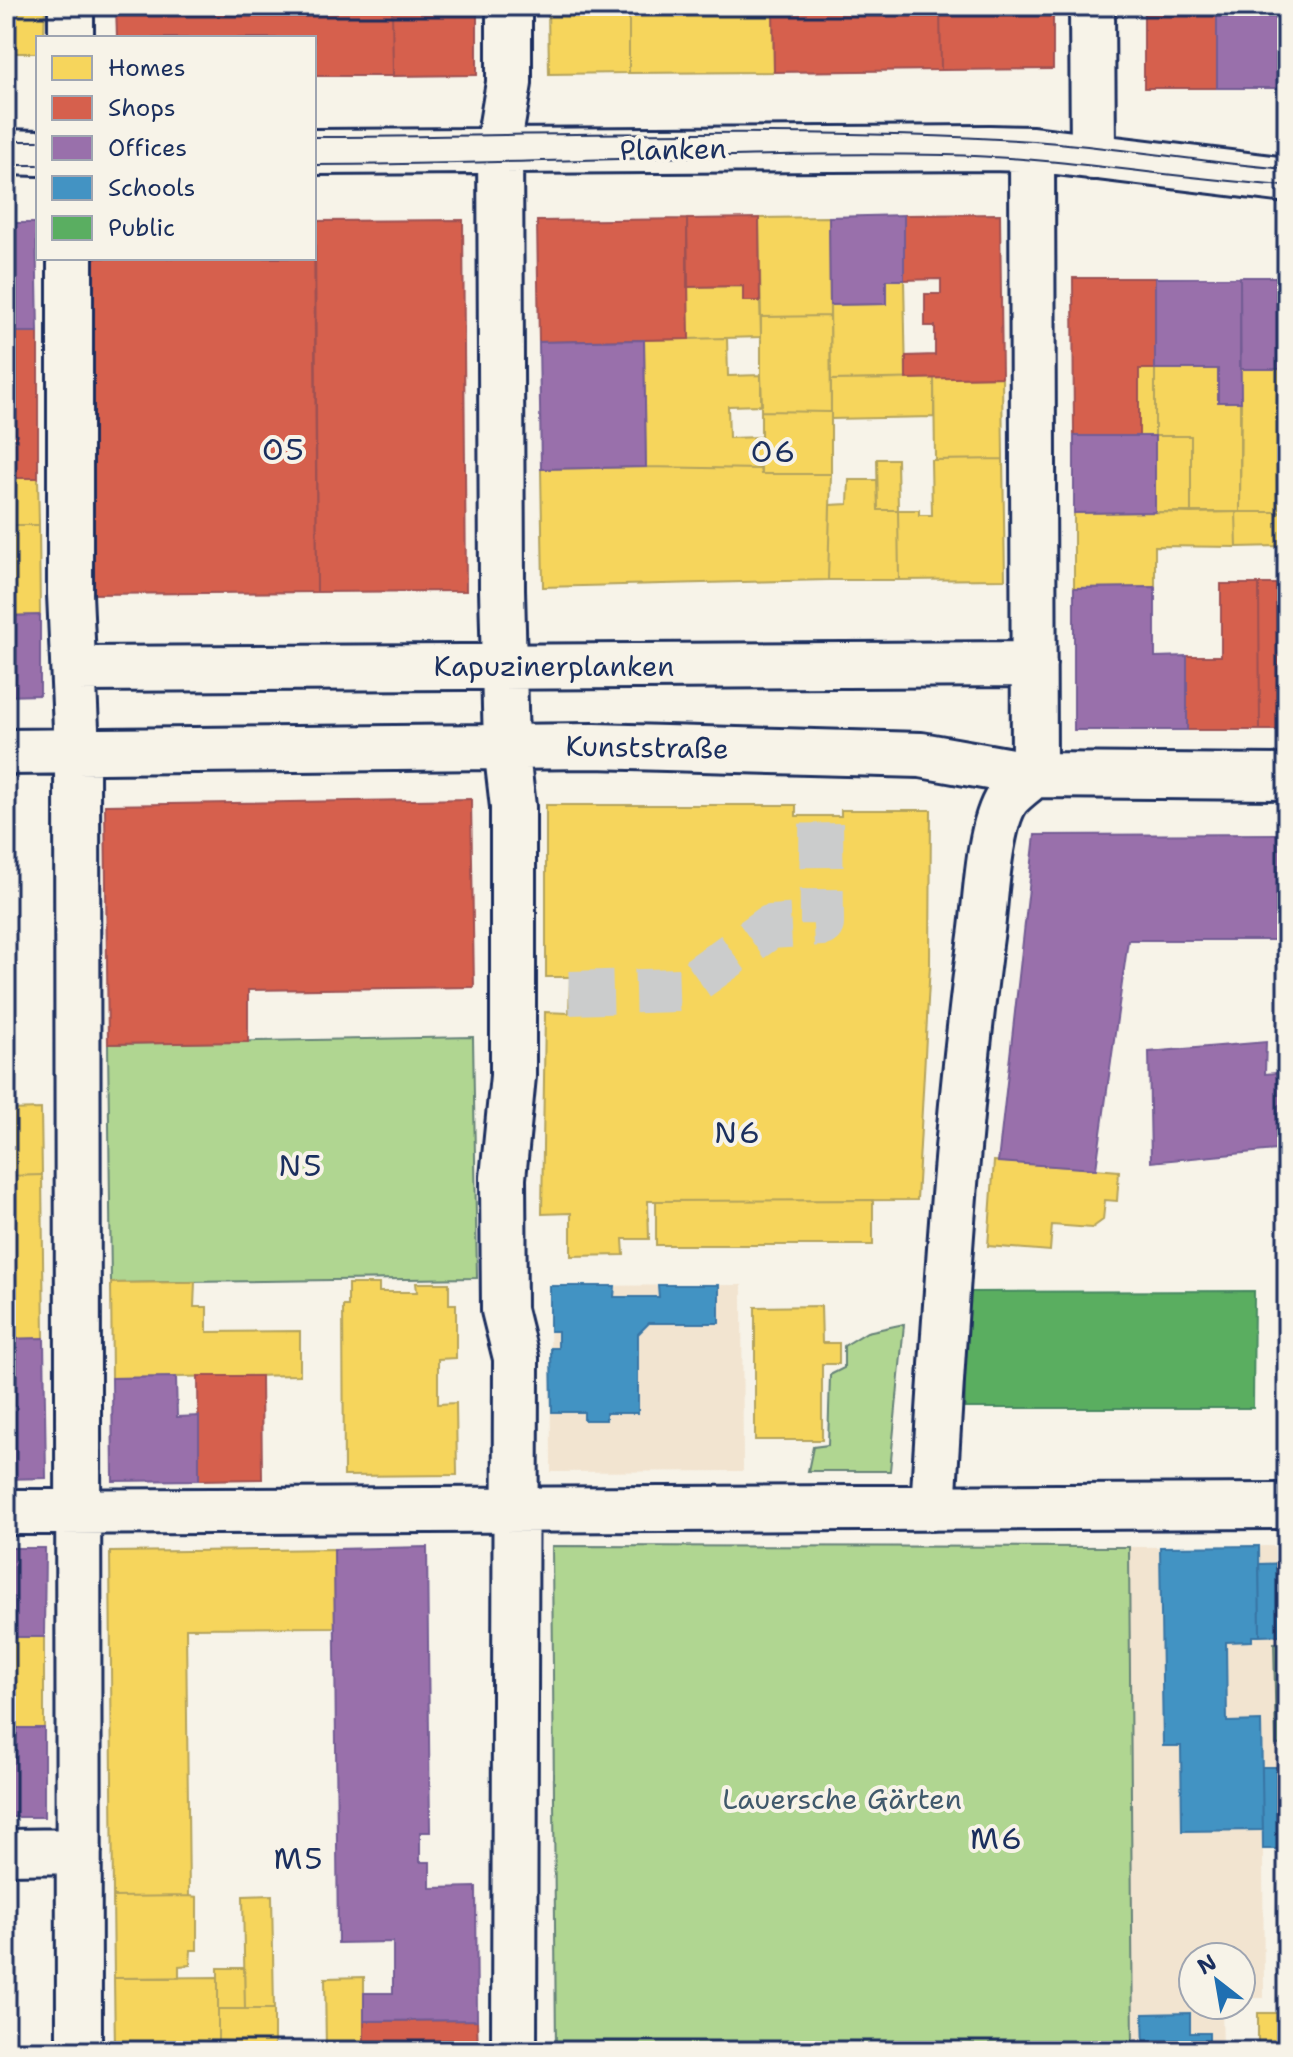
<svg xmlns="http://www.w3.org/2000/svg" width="1293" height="2057" font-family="'Shantell Sans',sans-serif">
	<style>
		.built { fill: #f2e4d0 }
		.green { fill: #b0d691; stroke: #668278; stroke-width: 2 }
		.homes { fill: #f6d55c; stroke: #b4a35d; stroke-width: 2 }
		.shops { fill: #d6604d; stroke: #9e5152; stroke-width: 2 }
		.offices { fill: #9970ab; stroke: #735c94; stroke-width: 2 }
		.schools { fill: #4393c3; stroke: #3775a5; stroke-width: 2 }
		.public { fill: #5aae61; stroke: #478860; stroke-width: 2 }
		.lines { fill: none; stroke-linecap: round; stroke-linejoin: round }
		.minor-tunnel { stroke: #cbcccc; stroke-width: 44; stroke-dasharray: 44 22; stroke-linecap: butt }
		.minor-casing { stroke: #1b2f5e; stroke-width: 50 }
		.minor { stroke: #f7f3e8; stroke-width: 44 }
		.tram { stroke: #1b2f5e; stroke-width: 2 }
		.labels { text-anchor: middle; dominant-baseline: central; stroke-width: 8; stroke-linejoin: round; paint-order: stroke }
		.street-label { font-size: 28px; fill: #1b2f5e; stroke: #f7f3e8 }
		.park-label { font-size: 28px; fill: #40596b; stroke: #f7f3e8 }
		.neighbourhood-label { font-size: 30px; letter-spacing: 2px; fill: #1b2f5e; stroke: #f7f3e8 }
	</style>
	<rect width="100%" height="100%" fill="#f7f3e8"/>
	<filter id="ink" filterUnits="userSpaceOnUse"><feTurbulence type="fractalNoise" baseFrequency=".0125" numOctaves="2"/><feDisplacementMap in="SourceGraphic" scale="16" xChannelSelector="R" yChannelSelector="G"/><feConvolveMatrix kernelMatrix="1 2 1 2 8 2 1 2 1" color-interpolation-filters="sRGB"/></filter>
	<g filter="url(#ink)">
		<path class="built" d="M742,1285l1,186 -192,1 -1,-186z
			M1287,1546v303l-24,1 1,148h-23v-41h-48v48h29l1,46h-90l-4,-504z"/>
		<path class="green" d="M473,1037l4,241 -366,5 -3,-239z
			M904,1324l-14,147h-82l5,-24 15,-2 2,-70 14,-7v-22l23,-14z
			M552,1546l577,1 4,504h-577z
			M1274,1643h13v101l-11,1z"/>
		<path class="homes" d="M6,6h39l-1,32h-6v15h-32z
			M548,6h81v67l-80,1z
			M629,6h144l1,66 -145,1z
			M829,217l1,99 -69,1 -2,-99z
			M886,280h18l2,99 -75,1 -1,-75 56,-1z
			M743,286v15h17l1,36 -72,2 -2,-52z
			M830,316l1,96 -70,-1v-94z
			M727,338l1,38 33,-1 1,30 -34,1 1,32 32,-1 -1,32 -114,-2 -2,-127z
			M1139,369h16v67h-16z
			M1155,369h63v33h23l-1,110 -49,1v-77h-36z
			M1240,369h47v143h-47z
			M1002,377l1,82 -68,1 -1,-82z
			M934,378v39l-103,2v-39z
			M761,411l70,1v62h-70z
			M1155,436h36v77l-36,-1z
			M877,459h20l1,51h-20z
			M1003,459l2,120 -106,1 -1,-70h21v5h13l-1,-55z
			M646,467l114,2 1,5h70l-3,106 -285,7 -2,-118z
			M6,478h32l1,47h-33z
			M849,480h28l1,30h20l1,70h-71l2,-75 18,-1z
			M1155,512h81l1,35 -82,-1v41l-81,1v-75z
			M1236,512h51v34l-50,1z
			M6,525h33l1,90 -34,1z
			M546,805h250v11h45v-6h90l-1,154 -13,236 -269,1 1,38h-26l1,16 -53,1v-43l-29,1 3,-202 24,1 1,-36h-24z
			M41,1109l1,66 -36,1v-66z
			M994,1161l125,10 -2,30 -12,-1 -2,20 -11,8 -40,-3 -2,26 -62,-5z
			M42,1175l2,163 -38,1v-163z
			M873,1200v45h-217v-44z
			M195,1282l-1,25h13v25l93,-1v44l-188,3 -1,-95z
			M416,1283h33v21h7v54l-18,1v45l18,-1 1,72 -113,1 -1,-170h5v-22h31v8h38z
			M821,1306l1,37h17v21h-17v76h-67v-133z
			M334,1549l1,78 -149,1 3,268 -76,1 -3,-345z
			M6,1637h38v91h-38z
			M272,1895l2,114h-29l-2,-113z
			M189,1896l8,1v53h-6l-1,15 -11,1v12h-65l-1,-81z
			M218,1968h26l1,41h-27z
			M218,1977v68l-35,1v5h-68l-1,-73z
			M364,1977v74h-38l-1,-73z
			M218,2009h56v42h-56z
			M1258,2013h29v38h-29z"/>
		<path class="shops" d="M116,6h276l1,70h-79v-38h-197z
			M392,6h85v69l-84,1z
			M773,6h167l1,64 -167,2z
			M940,6h113v63l-112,1z
			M1144,6h73v82h-73z
			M1000,214l2,163 -96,2v-23l29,-1v-29h-10v-32h16v-15l-37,1v-65z
			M759,218l1,83h-17v-15l-56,1v-68z
			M687,219l2,120 -150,3 -2,-121z
			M463,220l3,371 -149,1 -2,-371z
			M314,221l3,371 -229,2v-336h226z
			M1073,278h82v91h-16v67h-65z
			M6,332h32v146h-32z
			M1221,584h38l1,146h-73v-74h34z
			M1259,584h28v146h-27z
			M471,799l3,188 -226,3v52l-140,2 -3,-239z
			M198,1376h63l1,103 -63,1z
			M477,2020l1,31h-114v-30z"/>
		<path class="offices" d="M1217,6h70v82h-70z
			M904,215v65h-18v24l-56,1 -1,-88z
			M6,223h30l2,109h-32z
			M1240,277l1,125h-23v-33h-63v-91z
			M1240,277h47v92h-47z
			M644,340l2,127 -105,2 -2,-127z
			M1074,436h81v76l-81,1z
			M1155,587v70l32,-1v74h-113v-142z
			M40,615v80l-34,1v-80z
			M1287,834v106h-159l-32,229 -98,-7 37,-327z
			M1266,1042l-1,32 22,-2v77l-136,13 -2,-110z
			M44,1338l2,140 -40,1v-140z
			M176,1377l1,40 22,-1v64l-86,1 -1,-103z
			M427,1547l3,285h-10v30h10v26l46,-1 1,133 -113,1v-28h29v-51l-55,1 -4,-394z
			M6,1548h39l-1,89h-38z
			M6,1728h38v89h-38z"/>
		<path class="schools" d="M658,1285h61v38h-70l-11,11v79h-32v7h-22v-8h-32l-1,-64h7v-17h-8v-45h65l-1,11h45z
			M1259,1546l1,90h-8v5l-26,1 1,80 34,-1 2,109 -81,1 -1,-85h-18l-3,-199z
			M1287,1563v72l-27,1 -1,-72z
			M1262,1767h25v82h-24z
			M1190,2013v20h19v18h-65l-1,-37z"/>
		<path class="public" d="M1254,1291l-1,117h-288v-116z"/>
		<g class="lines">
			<path class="minor-tunnel" d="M569,993l112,-3 89,-63 52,-3 -1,-108"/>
			<g class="minor-casing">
				<path id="minor" d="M509,6v77l-9,53 2,453 4,157 7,61v269l-10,102 1,132 12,48 -2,693
					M1092,6l1,151
					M71,38v-32
					M6,152l32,1
					M314,152l675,-4 43,1 255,31
					M70,258v336l7,157 2,1300
					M74,669l960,-5
					M6,752l588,-6 327,9 113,20 253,2
					M933,1508c12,-193 23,-387 49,-579 4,-33 7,-103 25,-130 7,-9 19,-17 27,-24l-2,-626
					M6,1512l1281,-6
					M6,1852l73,-1"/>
			</g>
			<use href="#minor" class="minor"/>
			<path class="tram" d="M314,137c240,-1 481,-11 720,4 85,6 169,22 253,28
				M6,141h32
				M6,165h32
				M314,165c210,0 420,-14 630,-10 115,2 228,23 343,31"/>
		</g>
	</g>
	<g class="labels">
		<g class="street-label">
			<text transform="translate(673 149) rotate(-1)">Planken</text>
			<text x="554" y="666">Kapuzinerplanken</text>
			<text transform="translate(647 747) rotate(1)">Kunststraße</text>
		</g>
		<g class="park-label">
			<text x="842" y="1799">Lauersche Gärten</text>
		</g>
		<g class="neighbourhood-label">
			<text x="284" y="449">O5</text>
			<text x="774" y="451">O6</text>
			<text x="738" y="1132">N6</text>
			<text x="301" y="1165">N5</text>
			<text x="997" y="1838">M6</text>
			<text x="299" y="1858">M5</text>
		</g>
	</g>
	<rect width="1293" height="2057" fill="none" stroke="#f7f3e8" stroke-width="32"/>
	<rect x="16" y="16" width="1261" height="2025" fill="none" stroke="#1b2f5e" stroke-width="3" filter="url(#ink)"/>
	<rect x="36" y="36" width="280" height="224" fill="#f7f3e8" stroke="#9fa5b1" stroke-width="2"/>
	<rect x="52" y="56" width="40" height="24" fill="#f6d55c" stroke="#9fa5b1" stroke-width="2"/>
	<text x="108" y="76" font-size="24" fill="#1b2f5e">Homes</text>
	<rect x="52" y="96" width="40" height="24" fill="#d6604d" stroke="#9fa5b1" stroke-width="2"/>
	<text x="108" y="116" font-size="24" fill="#1b2f5e">Shops</text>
	<rect x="52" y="136" width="40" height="24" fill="#9970ab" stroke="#9fa5b1" stroke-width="2"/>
	<text x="108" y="156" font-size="24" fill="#1b2f5e">Offices</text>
	<rect x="52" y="176" width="40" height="24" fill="#4393c3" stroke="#9fa5b1" stroke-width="2"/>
	<text x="108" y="196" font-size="24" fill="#1b2f5e">Schools</text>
	<rect x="52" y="216" width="40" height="24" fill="#5aae61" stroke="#9fa5b1" stroke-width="2"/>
	<text x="108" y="236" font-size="24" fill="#1b2f5e">Public</text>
	<g transform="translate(1217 1981) rotate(329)"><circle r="38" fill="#f7f3e8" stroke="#9fa5b1" stroke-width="2"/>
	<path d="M0-6L14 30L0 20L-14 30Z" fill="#1f6fb2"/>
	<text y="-12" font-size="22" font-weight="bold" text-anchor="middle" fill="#1b2f5e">N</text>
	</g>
</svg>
